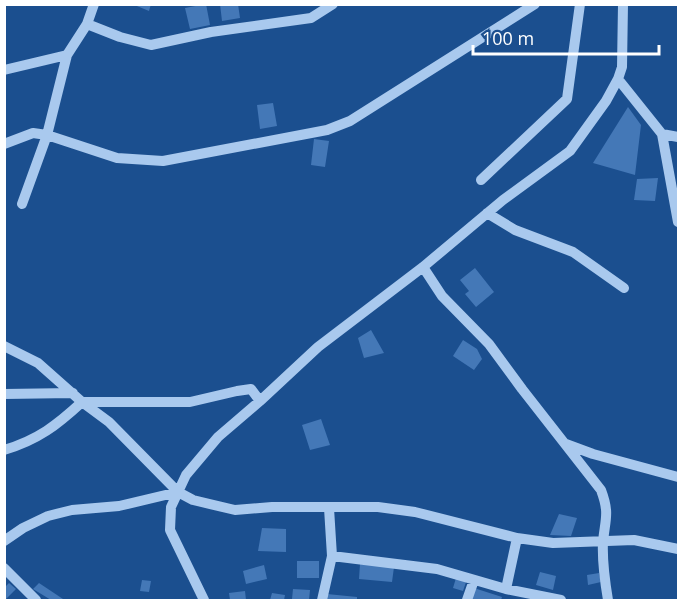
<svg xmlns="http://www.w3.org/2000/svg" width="683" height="605" font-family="'Open Sans',sans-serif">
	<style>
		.building { fill: #4478b7 }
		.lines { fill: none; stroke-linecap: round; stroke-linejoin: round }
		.minor { stroke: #a9c9ee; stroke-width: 10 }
	</style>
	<rect width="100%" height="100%" fill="#1b4f8f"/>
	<path class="building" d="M132,4h19l-2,7z
		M206,4l4,21 -20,4 -5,-21z
		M220,4h18l2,14 -18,3z
		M273,103l4,23 -17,3 -3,-24z
		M628,107l13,18 -6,50 -42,-12z
		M314,139l15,2 -4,26 -14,-2z
		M658,178l-3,23 -21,-1 3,-21z
		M475,268l19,24 -18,15 -11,-13 4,-3 -9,-11z
		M371,330l13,23 -20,5 -6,-20z
		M463,340l14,9 5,10 -8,11 -21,-14z
		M321,419l9,26 -20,5 -8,-25z
		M559,514l18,4 -6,18 -21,-1z
		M262,528l24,1v23l-28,-1z
		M297,561h22v17h-22z
		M360,564l34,3 -2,15 -33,-3z
		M264,565l3,14 -21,5 -3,-13z
		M540,572l16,4 -3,14 -17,-5z
		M599,573l2,9 -13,3 -1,-10z
		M456,578l10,4 -3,9 -10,-3z
		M142,580l9,1 -2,11 -9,-1z
		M9,583l7,6 -11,11v-13z
		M39,583l24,16 -12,1 -18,-11z
		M474,588l28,9 -1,3h-31z
		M293,589l17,1 -1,10 -17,-1z
		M245,591l1,9h-16l-1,-7z
		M272,593l13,2 -1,5h-14z
		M327,594l30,3v3h-30z"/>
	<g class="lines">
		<path class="minor" d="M87,24l33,13 31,8 60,-13 100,-14 22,-14
			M4,70l63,-15
			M618,79l44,55 16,88
			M662,134l16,3
			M4,144l29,-11 14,2 70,23 46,3 164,-31 23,-9 185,-117
			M481,180l86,-81 13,-95
			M22,204l25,-69 20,-80 20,-31 7,-20
			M487,213l28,17 58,22 51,36
			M423,267l19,29 47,48 33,45 79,101c9,24 4,29 2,52 -1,19 2,40 5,58
			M4,346l34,17 44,39 27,20 69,70 15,8 42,10 37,-3h106l37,5 102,26 36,5 81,-3 44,9
			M4,394l69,-1
			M566,444l27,10 85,23
			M4,450c34,-10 53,-25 78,-48h108l47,-11 14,-2 9,12
			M4,541l19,-13 25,-12 24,-6 47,-4 59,-14
			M332,556l105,13 69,20 55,11
			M4,568l32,32
			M506,589l11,-51
			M204,600l-34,-70 1,-23 15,-32 32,-38 42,-36 58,-54 105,-80 80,-67 67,-49 36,-50 12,-22 4,-12 1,-63
			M322,600l10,-44 -3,-48
			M467,600l7,-20"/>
	</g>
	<rect width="683" height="605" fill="none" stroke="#ffffff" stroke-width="12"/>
	<path d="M473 45v9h186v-9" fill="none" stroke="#ffffff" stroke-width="3"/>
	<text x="482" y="45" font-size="18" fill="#ffffff" stroke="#1b4f8f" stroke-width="4.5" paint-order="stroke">100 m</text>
</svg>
